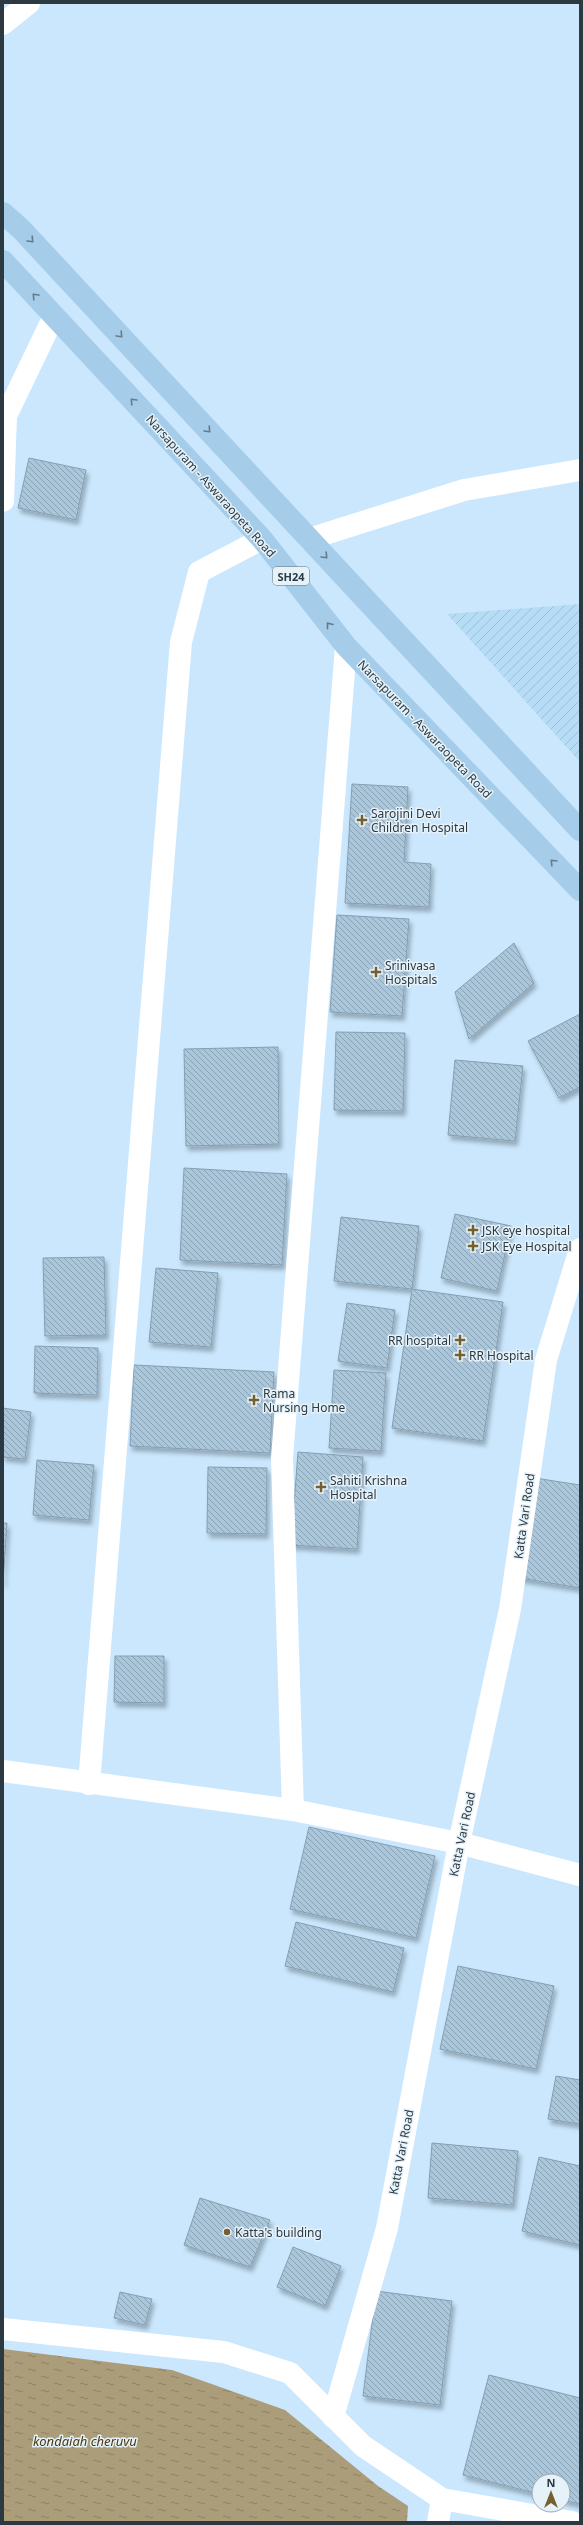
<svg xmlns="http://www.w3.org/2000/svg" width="583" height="2525" font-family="'Noto Sans',sans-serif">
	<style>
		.industrial { fill: url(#industrial-furrows) }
		.water { fill: url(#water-ripples) }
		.building { fill: url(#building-back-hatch); stroke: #839fb3; filter: url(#shadow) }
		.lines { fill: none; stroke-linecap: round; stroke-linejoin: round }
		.minor { stroke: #fff; stroke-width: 22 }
		.primary { stroke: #a5cde9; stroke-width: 22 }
		.oneway { stroke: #637c8d }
		.poi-dot { fill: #74602f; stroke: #e6f2fa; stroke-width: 1.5 }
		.labels { text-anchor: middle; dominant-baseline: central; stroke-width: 3; stroke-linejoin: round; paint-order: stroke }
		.shield { fill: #e6f2fa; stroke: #647078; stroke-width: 1 }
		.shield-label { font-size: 11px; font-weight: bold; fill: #2d3941 }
		.street-label { font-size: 12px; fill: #2d3941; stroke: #e6f2fa }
		.poi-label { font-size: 12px; fill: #2d3941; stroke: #e6f2fa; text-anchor: start }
		.water-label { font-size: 13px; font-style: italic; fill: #4a390c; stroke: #e6f2fa }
	</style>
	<defs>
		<pattern id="industrial-furrows" width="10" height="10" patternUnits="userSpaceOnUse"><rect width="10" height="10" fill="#b7dcf5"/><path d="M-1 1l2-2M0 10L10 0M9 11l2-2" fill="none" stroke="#9ebed3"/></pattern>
		<pattern id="water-ripples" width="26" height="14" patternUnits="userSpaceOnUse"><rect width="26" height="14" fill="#ab9c7a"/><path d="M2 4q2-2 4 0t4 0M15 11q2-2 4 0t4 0" fill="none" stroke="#8c8066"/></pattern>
		<pattern id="building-back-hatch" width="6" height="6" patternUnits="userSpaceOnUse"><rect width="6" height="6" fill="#a9c6db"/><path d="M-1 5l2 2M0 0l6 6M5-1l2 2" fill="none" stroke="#8aa2b3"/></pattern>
		<filter id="shadow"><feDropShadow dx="2.5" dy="4.5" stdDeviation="2" flood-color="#0004"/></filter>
	</defs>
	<rect width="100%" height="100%" fill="#cae7fd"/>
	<path class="industrial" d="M580,604v158l-133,-148z"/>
	<path class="water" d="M3,2349l169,21 113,40 93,76 30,20 -1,16h-404z"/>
	<path class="building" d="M29,458l57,12 -10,50 -58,-12z
		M352,784l56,3 -4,75 27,2 -2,43 -84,-4z
		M337,915l72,4 -7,97 -72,-4z
		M514,943l20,40 -65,56 -14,-47z
		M580,1014v73l-21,11 -31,-57z
		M336,1032l69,1 -2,78 -69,-1z
		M278,1047l1,97 -93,2 -2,-97z
		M455,1060l68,6 -8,75 -67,-6z
		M184,1168l103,6 -5,91 -102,-5z
		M455,1214l56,12 -14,65 -56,-13z
		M341,1217l78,9 -7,63 -78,-8z
		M104,1257l2,78 -61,1 -2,-78z
		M156,1268l62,5 -7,74 -62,-5z
		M412,1289l91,13 -20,139 -91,-13z
		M347,1303l48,7 -8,58 -49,-7z
		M35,1346l63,2 -1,47 -63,-2z
		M134,1365l140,7 -4,81 -140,-7z
		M334,1370l52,3 -5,78 -52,-3z
		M3,1408l28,4 -6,47 -22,-2z
		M298,1452l65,5 -6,92 -66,-4z
		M37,1460l57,5 -5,55 -56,-5z
		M208,1467l59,1 -1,66 -59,-1z
		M535,1478l45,7v103l-60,-10z
		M3,1523h4l-4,60z
		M115,1656h49v47l-50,-1z
		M309,1827l126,29 -19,82 -126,-29z
		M296,1922l108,26 -11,44 -108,-26z
		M458,1966l96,20 -18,83 -96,-20z
		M556,2076l24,4v44l-32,-5z
		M432,2143l86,8 -5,54 -85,-7z
		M539,2157l41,9v79l-58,-14z
		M200,2198l70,22 -20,47 -66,-22z
		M293,2247l48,19 -16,40 -48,-19z
		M376,2291l76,10 -12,104 -77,-9z
		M120,2292l32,7 -7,26 -31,-7z
		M489,2375l91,23v106l-17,-4v-19h-24v13l-76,-19z"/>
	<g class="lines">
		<path class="minor" d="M3,24l26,-21
			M3,501l3,-85 48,-100
			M309,539l155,-49 116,-20
			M3,1771l290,39 166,33 121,32
			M89,1784l92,-1142 18,-70 63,-33
			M293,1810l-11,-352 64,-812
			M3,2329l221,23 66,21 73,73 79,53 130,23
			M333,2417l54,-189 72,-385 51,-234 36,-249 34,-111
			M438,2522l4,-23"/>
		<path class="primary" d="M3,213l18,16 559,601
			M3,261l259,278 84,107 234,244"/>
	</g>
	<defs><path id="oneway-chevron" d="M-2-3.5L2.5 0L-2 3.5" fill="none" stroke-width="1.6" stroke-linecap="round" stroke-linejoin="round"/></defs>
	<g class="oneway">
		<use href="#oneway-chevron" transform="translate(31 240) rotate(47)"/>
		<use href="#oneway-chevron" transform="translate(35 296) rotate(-133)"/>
		<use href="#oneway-chevron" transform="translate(120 335) rotate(47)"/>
		<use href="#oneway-chevron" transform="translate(133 401) rotate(-133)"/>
		<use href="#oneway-chevron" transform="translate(208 430) rotate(47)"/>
		<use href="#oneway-chevron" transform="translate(325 556) rotate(47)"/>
		<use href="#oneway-chevron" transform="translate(329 625) rotate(-128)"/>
		<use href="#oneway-chevron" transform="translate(553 862) rotate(-134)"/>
	</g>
	<g class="poi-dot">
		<path d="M360 814h4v4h4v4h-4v4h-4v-4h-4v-4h4z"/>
		<path d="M374 966h4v4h4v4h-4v4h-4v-4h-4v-4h4z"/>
		<path d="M471 1224h4v4h4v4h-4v4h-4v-4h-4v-4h4z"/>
		<path d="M471 1240h4v4h4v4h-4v4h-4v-4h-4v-4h4z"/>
		<path d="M458 1334h4v4h4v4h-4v4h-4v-4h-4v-4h4z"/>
		<path d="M458 1349h4v4h4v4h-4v4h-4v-4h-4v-4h4z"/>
		<path d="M252 1394h4v4h4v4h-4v4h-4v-4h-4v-4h4z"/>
		<path d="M319 1481h4v4h4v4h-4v4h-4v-4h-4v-4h4z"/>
		<circle cx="227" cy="2232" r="4"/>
	</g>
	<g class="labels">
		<rect class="shield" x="273" y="567" width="36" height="18" rx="3"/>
		<g class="shield-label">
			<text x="291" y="576">SH24</text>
		</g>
		<g class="street-label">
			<text transform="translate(211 486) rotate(48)">Narsapuram - Aswaraopeta Road</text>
			<text transform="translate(425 729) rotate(46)">Narsapuram - Aswaraopeta Road</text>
			<text transform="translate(524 1516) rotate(-82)">Katta Vari Road</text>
			<text transform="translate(462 1834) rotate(-78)">Katta Vari Road</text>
			<text transform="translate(401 2152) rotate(-79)">Katta Vari Road</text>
		</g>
		<g class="poi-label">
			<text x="371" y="813">Sarojini Devi<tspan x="371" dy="14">Children Hospital</tspan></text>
			<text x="385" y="965">Srinivasa<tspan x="385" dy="14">Hospitals</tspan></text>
			<text x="482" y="1230">JSK eye hospital</text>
			<text x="482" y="1246">JSK Eye Hospital</text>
			<text x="451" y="1340" text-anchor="end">RR hospital</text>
			<text x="469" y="1355">RR Hospital</text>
			<text x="263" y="1393">Rama<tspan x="263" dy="14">Nursing Home</tspan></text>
			<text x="330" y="1480">Sahiti Krishna<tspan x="330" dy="14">Hospital</tspan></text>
			<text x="235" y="2232">Katta's building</text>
		</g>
		<g class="water-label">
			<text x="85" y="2441">kondaiah cheruvu</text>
		</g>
	</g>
	<rect width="583" height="2525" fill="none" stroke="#2d3941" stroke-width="8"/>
	<g transform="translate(551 2493)"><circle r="19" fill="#e6f2fa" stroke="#9ca8b0"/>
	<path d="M0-3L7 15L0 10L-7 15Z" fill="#74602f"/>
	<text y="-6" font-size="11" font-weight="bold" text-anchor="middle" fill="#2d3941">N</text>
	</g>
</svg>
